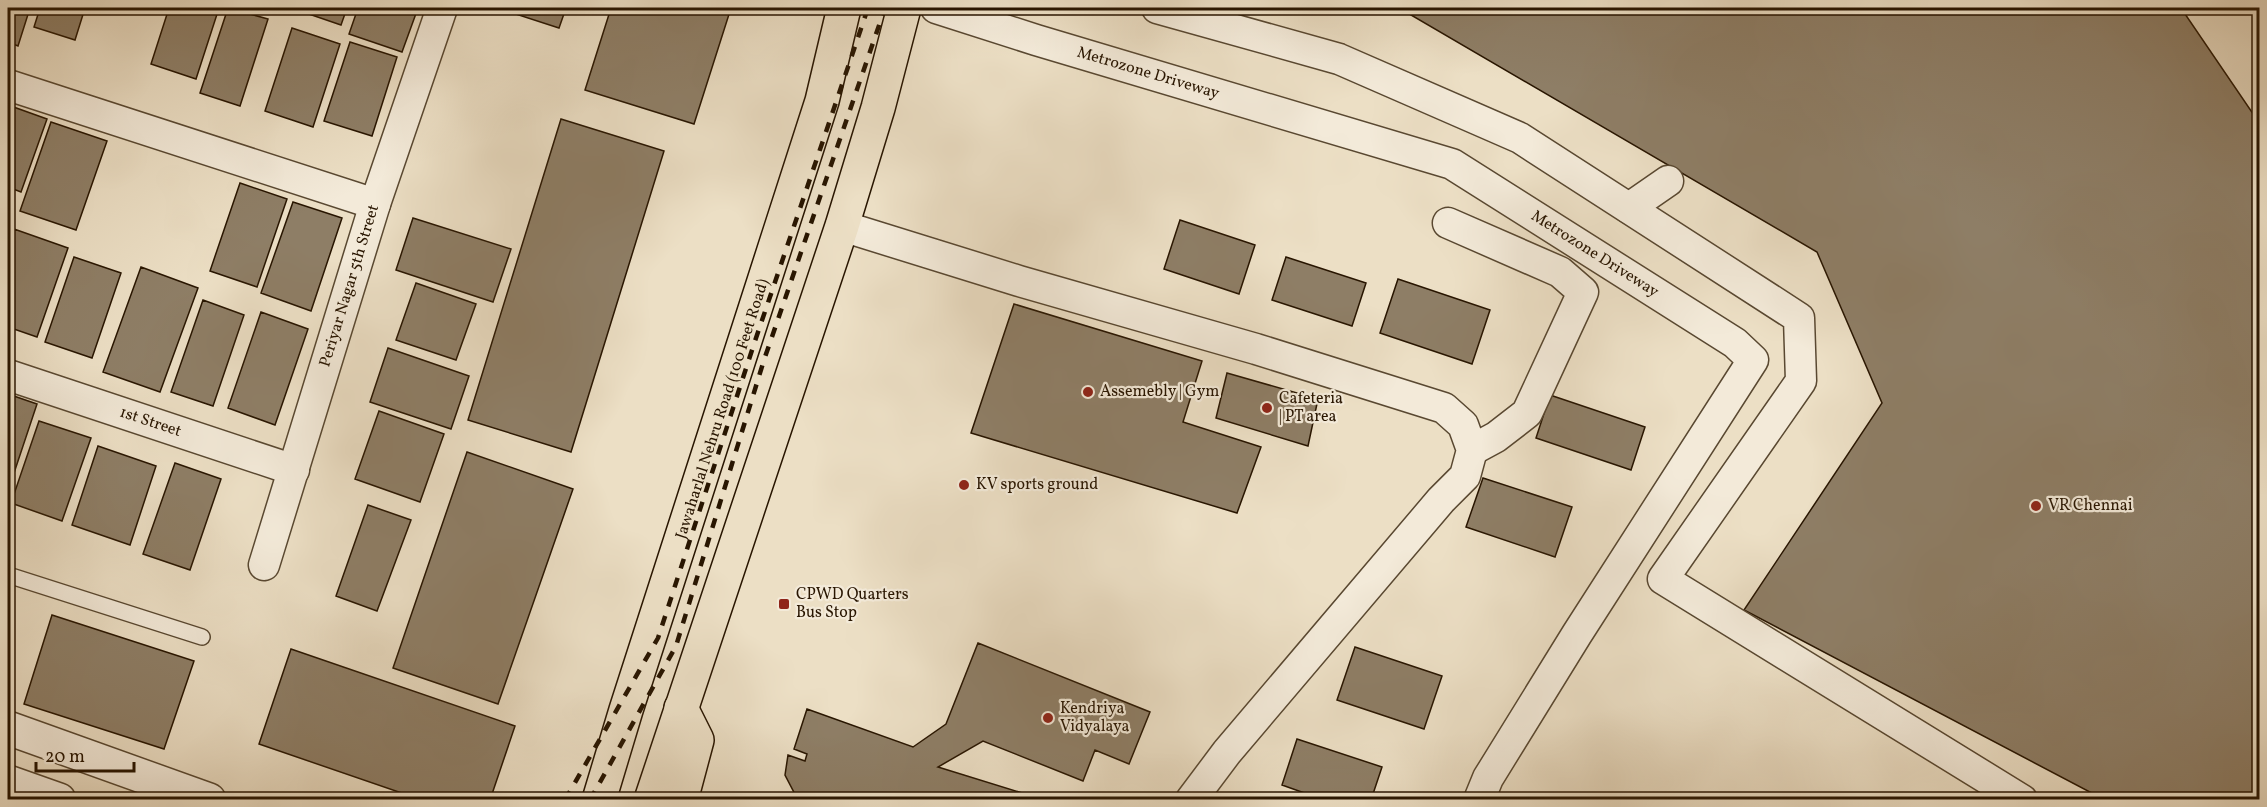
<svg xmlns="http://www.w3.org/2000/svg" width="2267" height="807" font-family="Vollkorn,serif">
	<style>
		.building { fill: #8e7e66; stroke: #281500; stroke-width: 1.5 }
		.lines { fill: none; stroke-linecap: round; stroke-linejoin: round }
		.service-casing { stroke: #594831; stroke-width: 18 }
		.minor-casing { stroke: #594831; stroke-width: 33 }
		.tertiary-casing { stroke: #594831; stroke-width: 36 }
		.primary-casing { stroke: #281500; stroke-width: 36 }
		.service { stroke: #f3ead9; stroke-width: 15 }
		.minor { stroke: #f3ead9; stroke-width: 30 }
		.tertiary { stroke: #f3ead9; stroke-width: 33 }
		.primary { stroke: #ecdfc5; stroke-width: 33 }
		.rail { stroke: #281500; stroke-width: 4.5; stroke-dasharray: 10 10; stroke-linecap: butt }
		.poi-dot { fill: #8f2418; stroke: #f3ead9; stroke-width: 2 }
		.labels { text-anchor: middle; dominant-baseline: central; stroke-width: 4.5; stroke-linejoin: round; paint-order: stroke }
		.street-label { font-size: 16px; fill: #281500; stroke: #f3ead9 }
		.poi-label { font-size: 16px; fill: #281500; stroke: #f3ead9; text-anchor: start }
	</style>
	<rect width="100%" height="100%" fill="#ecdfc5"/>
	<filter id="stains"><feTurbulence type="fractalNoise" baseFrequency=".00333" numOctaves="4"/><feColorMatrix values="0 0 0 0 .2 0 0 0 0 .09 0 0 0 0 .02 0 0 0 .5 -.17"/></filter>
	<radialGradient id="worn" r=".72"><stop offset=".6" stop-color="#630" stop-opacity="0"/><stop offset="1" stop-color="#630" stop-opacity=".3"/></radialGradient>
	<path class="building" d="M8,8h22l-12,38 -10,-4z
		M40,8h45l-10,32 -41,-13z
		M169,8h50l-23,71 -45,-15z
		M228,8l40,11 -28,87 -40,-13z
		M295,8h52l-6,17 -47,-16z
		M358,8h60l-16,44 -53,-18z
		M497,8h69l-7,20z
		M611,8h120l-37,116 -109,-34z
		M1399,8h782l79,116v676h-155l-361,-190 138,-207 -65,-151z
		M292,28l48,16 -27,83 -48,-16z
		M350,42l47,15 -25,79 -48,-15z
		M8,105l39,14 -26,73 -13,-5z
		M561,119l103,32 -93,301 -103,-32z
		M51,122l56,19 -31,89 -56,-19z
		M240,183l47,16 -30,88 -47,-16z
		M293,202l49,16 -31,93 -50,-18z
		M413,218l98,31 -18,53 -97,-32z
		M1180,220l75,25 -16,49 -75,-25z
		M14,229l54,19 -31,89 -29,-10v-78z
		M74,257l47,16 -29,85 -47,-16z
		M1286,257l80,26 -14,43 -80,-26z
		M141,267l57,21 -38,104 -57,-20z
		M1398,279l92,31 -18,54 -92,-31z
		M416,283l60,21 -20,56 -60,-20z
		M203,300l41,15 -31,91 -42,-14z
		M1014,304l188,57 -19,61 78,25 -24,66 -266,-80z
		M261,312l47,17 -33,96 -47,-17z
		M388,348l81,28 -18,53 -81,-27z
		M1227,373l91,26 -10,47 -92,-28z
		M8,394l29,10 -29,87z
		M1550,395l95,32 -14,43 -95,-32z
		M379,411l65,23 -24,68 -65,-23z
		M39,421l52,17 -29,83 -51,-18z
		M98,446l58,20 -26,79 -58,-20z
		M467,452l106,37 -75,215 -105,-36z
		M175,463l46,16 -31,91 -47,-16z
		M1483,478l89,29 -17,50 -89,-30z
		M368,505l43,15 -34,91 -41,-15z
		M52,615l142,46 -30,88 -140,-45z
		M978,643l172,69 -21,52 -34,-14 -12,31 -100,-40 -45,26 107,33h-247l-13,-25 3,-20 17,6 2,-7 -13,-5 13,-40 106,38 33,-23z
		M1355,647l87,29 -18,53 -87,-29z
		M291,649l224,77 -25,74h-68l-163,-56z
		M1297,739l85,28 -11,33h-47l-42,-15z"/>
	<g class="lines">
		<g class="service-casing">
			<path id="service" d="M8,575l194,62"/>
		</g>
		<g class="minor-casing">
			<g id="minor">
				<path id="s1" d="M936,8l100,32 416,124 283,179 18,17 -176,274 -89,144 -9,22"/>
				<path d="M1157,8l182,51 181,79 279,180 2,63 -138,198 359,221"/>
				<path d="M8,85l367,119"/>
				<path d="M1629,208l39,-27"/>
				<path d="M1448,223l112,49 23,20 -56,121 -31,24 -24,13"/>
				<path d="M842,226l177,55 237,68 188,59 19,17 9,25 -7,26 -24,24 -214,252 -36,48"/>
				<path id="s2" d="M8,375l286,95"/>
				<path id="s3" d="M264,565l111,-361 67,-196"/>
			</g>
		</g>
		<g class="tertiary-casing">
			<path id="tertiary" d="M8,728l201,72
				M8,782l51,18"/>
		</g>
		<g class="primary-casing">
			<g id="primary">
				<path d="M681,708l16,32 -16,60"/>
				<path id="s4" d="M599,800l27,-90 196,-609 22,-93"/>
				<path d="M651,800l191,-574 36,-118 26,-100"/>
			</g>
		</g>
		<use href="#service" class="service"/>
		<use href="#minor" class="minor"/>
		<use href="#tertiary" class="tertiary"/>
		<use href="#primary" class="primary"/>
		<path class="rail" d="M565,800l93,-162 97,-297 113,-333
			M590,800l86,-154 88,-286 121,-352"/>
	</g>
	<g class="poi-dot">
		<circle cx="1088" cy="392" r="6"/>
		<circle cx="1267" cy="408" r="6"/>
		<circle cx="964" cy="485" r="6"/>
		<circle cx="2036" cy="506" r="6"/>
		<rect x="778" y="598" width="12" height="12" rx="3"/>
		<circle cx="1048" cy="718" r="6"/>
	</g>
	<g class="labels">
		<g class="street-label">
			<text stroke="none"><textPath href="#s1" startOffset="222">Metrozone Driveway</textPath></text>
			<text stroke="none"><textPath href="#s1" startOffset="708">Metrozone Driveway</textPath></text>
			<text stroke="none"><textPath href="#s3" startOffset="292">Periyar Nagar 5th Street</textPath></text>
			<text stroke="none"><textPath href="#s4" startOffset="410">Jawaharlal Nehru Road (100 Feet Road)</textPath></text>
			<text stroke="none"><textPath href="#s2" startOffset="150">1st Street</textPath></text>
		</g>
		<g class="poi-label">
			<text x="1100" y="392">Assemebly | Gym</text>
			<text x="1279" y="399">Cafeteria<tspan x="1279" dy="18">| PT area</tspan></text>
			<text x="976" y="485">KV sports ground</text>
			<text x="2048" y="506">VR Chennai</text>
			<text x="796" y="595">CPWD Quarters<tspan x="796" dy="18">Bus Stop</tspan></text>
			<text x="1060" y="709">Kendriya<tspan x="1060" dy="18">Vidyalaya</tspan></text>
		</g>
	</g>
	<rect width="2267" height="807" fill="none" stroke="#ecdfc5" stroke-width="30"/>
	<rect x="9" y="9" width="2249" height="789" fill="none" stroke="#281500" stroke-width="3"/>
	<rect x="15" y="15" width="2237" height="777" fill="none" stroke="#281500" stroke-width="1.5"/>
	<path d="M36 762v9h98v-9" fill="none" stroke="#281500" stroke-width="3"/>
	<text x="45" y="762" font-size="18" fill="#281500" stroke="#f3ead9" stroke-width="4.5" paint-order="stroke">20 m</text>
	<rect width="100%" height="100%" filter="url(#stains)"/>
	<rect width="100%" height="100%" fill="url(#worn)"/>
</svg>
